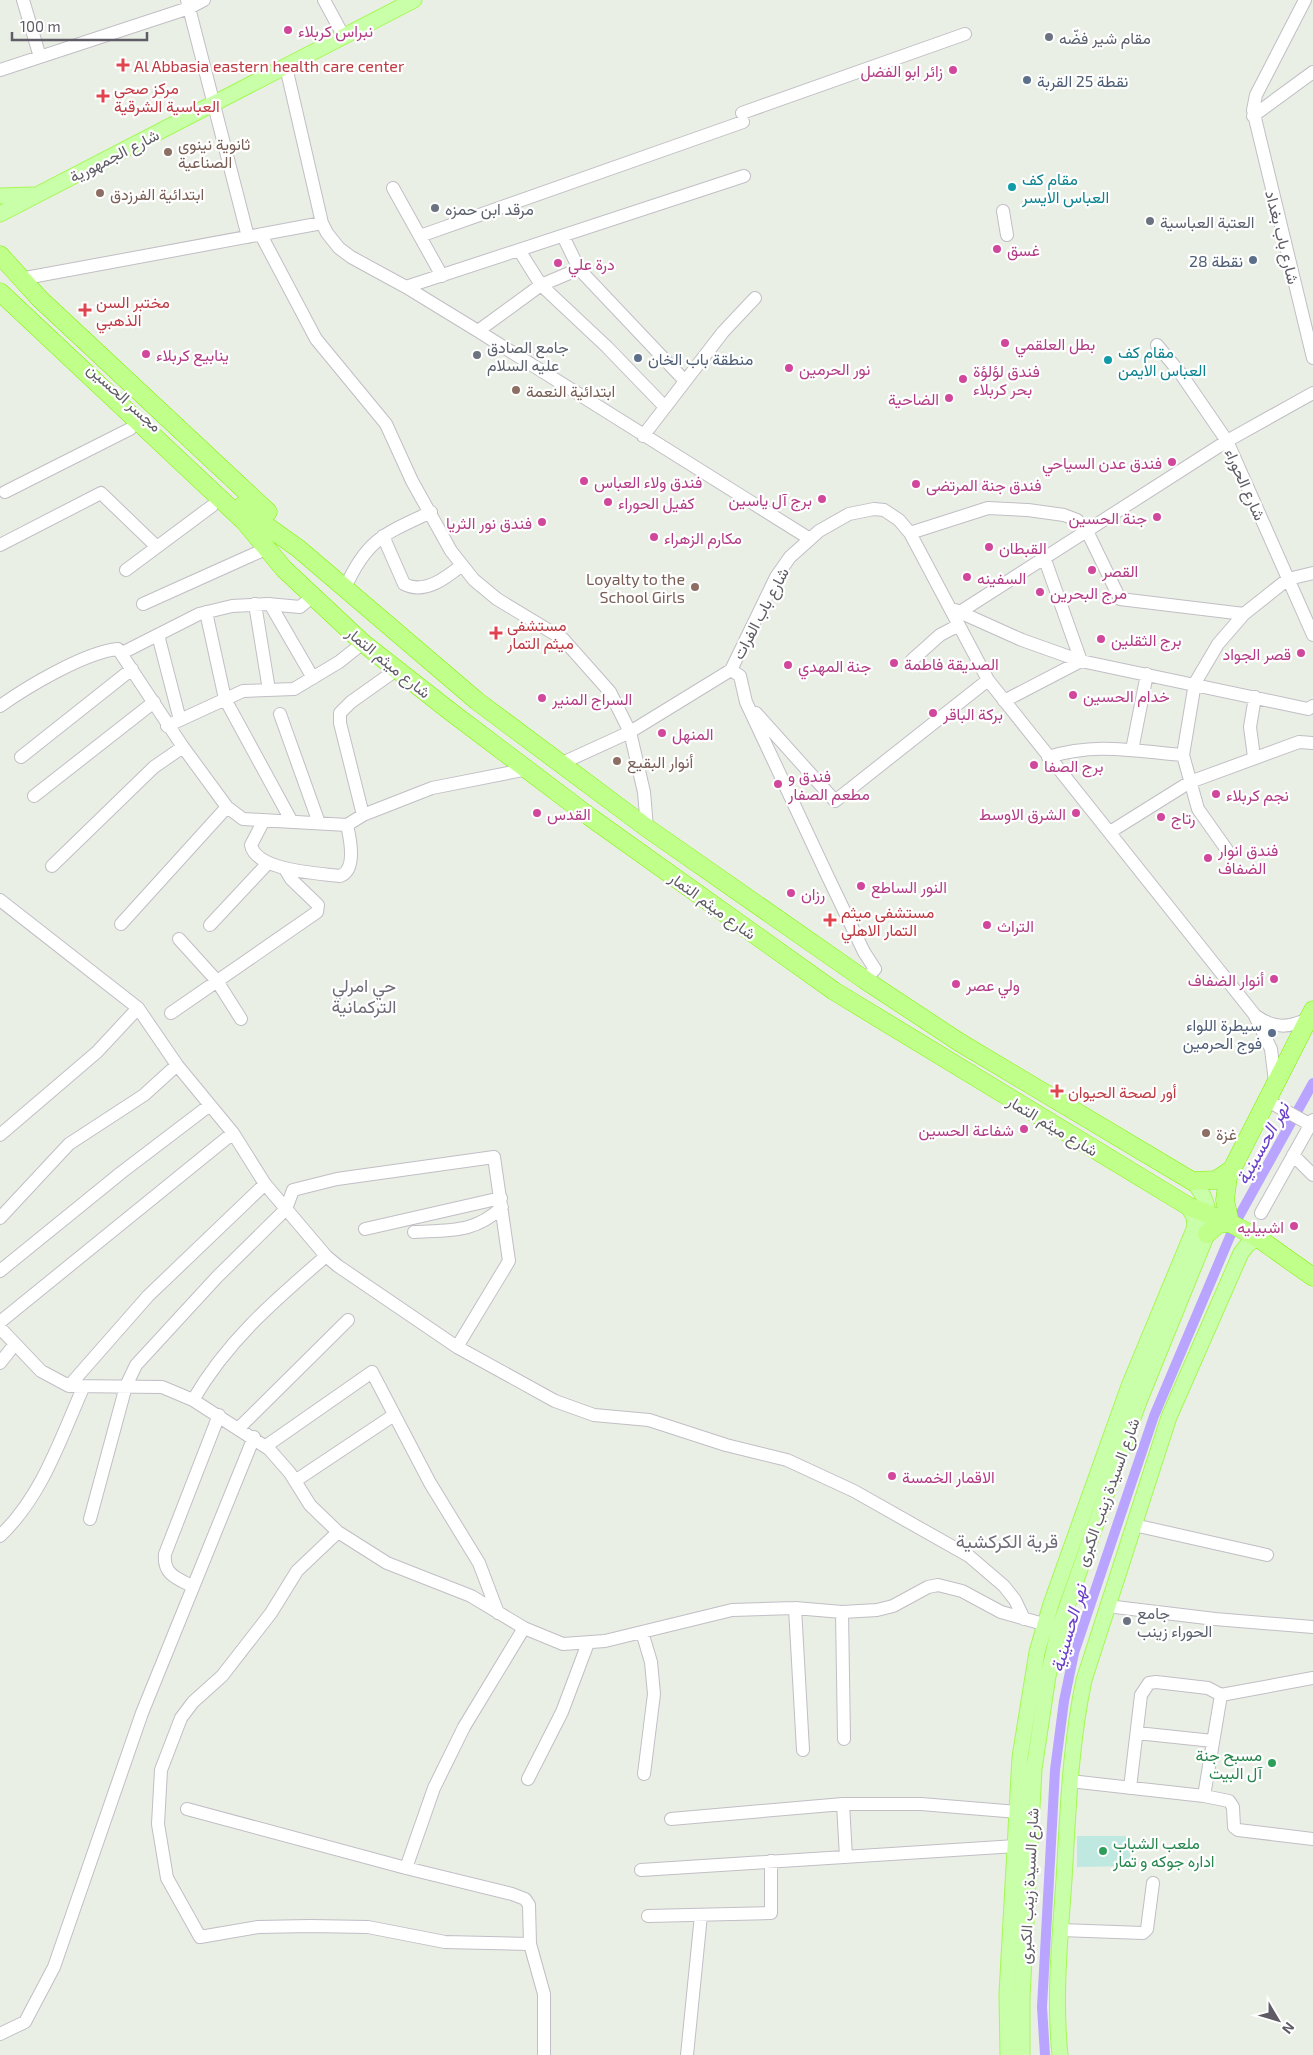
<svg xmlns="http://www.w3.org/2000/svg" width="1313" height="2055" font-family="'Exo 2',Vazirmatn,sans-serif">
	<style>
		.green { fill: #bfe8e0 }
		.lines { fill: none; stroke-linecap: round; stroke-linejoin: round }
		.canal { stroke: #b9a4ff; stroke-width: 10 }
		.minor-casing { stroke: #c1bec6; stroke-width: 14 }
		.major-casing { stroke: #a4f954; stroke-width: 17 }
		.highway-casing { stroke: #7ff300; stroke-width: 19 }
		.minor { stroke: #fff; stroke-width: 12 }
		.major { stroke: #c9ffa9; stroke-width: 15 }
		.highway { stroke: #c1ff8b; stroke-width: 18 }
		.hotel-dot { fill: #d1479c; stroke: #fff; stroke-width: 2 }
		.worship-dot { fill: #6b7280; stroke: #fff; stroke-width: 2 }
		.health-dot { fill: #e0444e; stroke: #fff; stroke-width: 2 }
		.service-dot { fill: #5c6f8a; stroke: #fff; stroke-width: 2 }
		.education-dot { fill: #8d6e63; stroke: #fff; stroke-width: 2 }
		.culture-dot { fill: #0f9aa8; stroke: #fff; stroke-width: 2 }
		.leisure-dot { fill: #2e9e5b; stroke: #fff; stroke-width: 2 }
		.labels { text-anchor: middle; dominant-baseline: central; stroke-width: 4.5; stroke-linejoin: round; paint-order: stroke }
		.hotel-label { font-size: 16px; fill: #b23c85; stroke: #fff; text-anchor: start }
		.worship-label { font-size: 16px; fill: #5b616d; stroke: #fff; text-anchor: start }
		.health-label { font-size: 16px; fill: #be3a42; stroke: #fff; text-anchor: start }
		.service-label { font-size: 16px; fill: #4e5e75; stroke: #fff; text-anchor: start }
		.education-label { font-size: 16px; fill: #785e54; stroke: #fff; text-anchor: start }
		.street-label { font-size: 16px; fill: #5f5c65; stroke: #fff }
		.culture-label { font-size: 16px; fill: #0d838f; stroke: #fff; text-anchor: start }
		.leisure-label { font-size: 16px; fill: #27864d; stroke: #fff; text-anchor: end }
		.neighbourhood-label { font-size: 18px; fill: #706d78; stroke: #fff }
		.water-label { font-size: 18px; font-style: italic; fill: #6a40ca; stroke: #fff }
		.quarter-label { font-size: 19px; fill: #706d78; stroke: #fff }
	</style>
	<rect width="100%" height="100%" fill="#e9efe4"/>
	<path class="green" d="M1077,1836h53v30l-53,1z"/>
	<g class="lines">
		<path class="canal" d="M1238,1218l75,-135
			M1045,2055l-3,-48 13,-237 9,-69 10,-48 80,-237 77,-182"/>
		<g class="minor-casing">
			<path id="minor" d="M23,0l17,57
				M187,0l61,237
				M324,0l20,37
				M1305,0l-49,95 -3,15 60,248
				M286,67l36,156 5,10 12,15 12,9 55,30 72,44 332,208
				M0,70l189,-62 15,-8
				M742,113l223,-79
				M1253,116l60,-44
				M393,188l49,88
				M1003,211l4,24
				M261,235l55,104 70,85 26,57 39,70 23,29 23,19 66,40 47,53 20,40 14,60 3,36
				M420,236l323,-114
				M563,236l16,33 106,112
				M519,250l22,35 66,62 58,60
				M20,279l302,-56
				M406,287l338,-111
				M478,331l63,-46 38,-16
				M1157,345l24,29 46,67 86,194
				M643,436l80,-104 32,-34
				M5,492l125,-63
				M910,533l78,-25 40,2 36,5 13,5 10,11 33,68 124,15
				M383,536l21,48c21,11 43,-7 58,-19
				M0,545l101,-52 56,54
				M126,570l86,-64
				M345,588c22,-49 39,-54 86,-76
				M143,604l118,-53
				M255,604l14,86
				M270,604l43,74
				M955,610l67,30 59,21 227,48 5,-3
				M206,612l19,87 67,123
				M960,612l267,-171 86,-48
				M158,635l22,85
				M122,653l77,-39 33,-8 36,-2 32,3 13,-11
				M912,660l28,-25 19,-10
				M731,670l9,6 6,26 82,175 36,75 11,17 -10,11
				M1004,701l77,-40 -37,-104
				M0,706c27,-19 85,-54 118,-57l65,98 44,60 16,12 104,6 16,-10 69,-27 96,-19
				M756,713l79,88 153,-121
				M280,714l39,109
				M167,726l76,-35 51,-2 45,-27 24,-19
				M1132,750l15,-76
				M21,757l111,-88
				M1048,757c48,-15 86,-6 135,-2
				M1254,757l-4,-30 5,-30
				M560,764l70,-32 101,-62 45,-93 14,-20 29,-26 30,-17 25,-5 10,1 15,10 11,13 78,147 266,334 17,35 4,33
				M34,796l120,-94
				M363,815l-23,-92v-10l11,-11 45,-32
				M264,820l-13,25c5,26 67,28 89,31 17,-6 10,-38 7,-51
				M1110,832l80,-50 109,-40 14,1
				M1227,850l-29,-41 -15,-54 12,-72 23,-39 26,-30 44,-35 25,-6
				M52,866l102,-99 29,-20
				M0,900l138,108 39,57 56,68 32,51 61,72 12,10 119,81 98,54 39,14 55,5 77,25 61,15 67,31 115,65 35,30 11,14 9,19
				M121,924l106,-117
				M210,925l58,-62
				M179,939l38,42 24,38
				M171,1013l146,-101 1,-7 -27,-26 -6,-10
				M1256,1016c18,13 34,12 53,2
				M1268,1101l43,24
				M0,1135l97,-83 41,-44
				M1293,1155l20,20
				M1261,1213l52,-93
				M0,1218l69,-74 75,-49 33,-30
				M365,1229l136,-31
				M414,1232c36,-2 61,1 88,-25
				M0,1271l122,-99 88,-67
				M0,1322l233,-189
				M0,1328l41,43 28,15 93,1 31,13 76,49 21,24 20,32 28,27 49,31 84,33 53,32 39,16 42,-3 127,-31 63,-2 47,4 35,-2 16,-4 35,-19 10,-2 24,6 39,21 53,15
				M0,1363l15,-19
				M69,1386l79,-90 117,-112
				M193,1400c35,-60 81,-99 133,-144
				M239,1428l109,-108
				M266,1446l106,-74 58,111 49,80 19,50
				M295,1481l99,-66
				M90,1519l36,-133 10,-21 81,-88 69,-68 7,-19 44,-11 157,-22 15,104 -52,86
				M1134,1525l133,30
				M338,1532l-41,39 -26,42 -49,63 -29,26 -12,16 -20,52 -3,54 9,54 33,59 58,-10 52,-1 58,1 77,15 85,2
				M0,1536c42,-40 60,-96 83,-148
				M192,1586c-16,-8 -29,-12 -27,-32l54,-139
				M1107,1606l108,13 98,8
				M795,1608l8,142
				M842,1612l2,127
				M642,1632l9,30 3,32 -10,80
				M1221,1695l92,-17
				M1137,1733l76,8
				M528,1779l34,-67 26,-69
				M1070,1781l134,15 25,5 4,6 1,20 4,3 75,9
				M1130,1788l11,-93 8,-12 7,-1 52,6 13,7 -17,101
				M843,1804l3,53
				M187,1809l219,59 106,26 13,5 4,6 1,39 14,50v61
				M671,1819l172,-15h78l97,8
				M406,1868l28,-80 30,-61 60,-99
				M641,1870l375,-24
				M648,1916l123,-3v-52
				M1061,1930l82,3 4,-4 6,-46
				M0,2034l25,-12 29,-55 88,-254 112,-276
				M687,2055l14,-140"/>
		</g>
		<g class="major-casing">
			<path id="major" d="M0,196l33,-1
				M0,214l414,-214
				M1008,2055l-1,-61 13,-237 17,-105 14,-48 78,-218 66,-159 -1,-10 -6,-11
				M1022,2055v-58l12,-228 14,-93 11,-47 79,-225 69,-170c4,-19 0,-39 -15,-53
				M1060,2055c-6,-58 0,-117 4,-175 4,-67 6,-134 20,-200l85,-263 72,-164 7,-9 10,-6"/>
		</g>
		<g class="highway-casing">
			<path id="highway" d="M0,255l40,44 228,213
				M0,292l244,229 40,48 79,74 88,69 139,105 244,174 354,215 42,17 28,15 55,39
				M243,505l21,19 35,25 178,152 170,127 218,152 94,62 233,139 24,-1 15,-10
				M1230,1223l-5,-23 3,-23 85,-167
				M1207,1234l11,-10 12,-1"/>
		</g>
		<use href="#minor" class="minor"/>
		<use href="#major" class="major"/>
		<use href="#highway" class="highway"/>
	</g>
	<g class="hotel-dot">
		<circle cx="288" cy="30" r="5"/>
		<circle cx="953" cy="70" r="5"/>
		<circle cx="997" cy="249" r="5"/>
		<circle cx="558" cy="263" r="5"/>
		<circle cx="1005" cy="343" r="5"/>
		<circle cx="146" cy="354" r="5"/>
		<circle cx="789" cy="368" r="5"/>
		<circle cx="963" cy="379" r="5"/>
		<circle cx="949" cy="398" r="5"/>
		<circle cx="1172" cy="462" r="5"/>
		<circle cx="584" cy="481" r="5"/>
		<circle cx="916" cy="484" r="5"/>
		<circle cx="822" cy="499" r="5"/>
		<circle cx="608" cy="502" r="5"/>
		<circle cx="1157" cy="517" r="5"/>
		<circle cx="542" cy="522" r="5"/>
		<circle cx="654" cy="537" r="5"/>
		<circle cx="989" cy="547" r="5"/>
		<circle cx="1092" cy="570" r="5"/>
		<circle cx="967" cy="577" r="5"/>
		<circle cx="1040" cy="592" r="5"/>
		<circle cx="1101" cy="639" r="5"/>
		<circle cx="1301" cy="653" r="5"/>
		<circle cx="894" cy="663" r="5"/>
		<circle cx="788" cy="665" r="5"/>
		<circle cx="1073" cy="695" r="5"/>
		<circle cx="542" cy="698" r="5"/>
		<circle cx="933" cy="713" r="5"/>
		<circle cx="662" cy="733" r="5"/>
		<circle cx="1034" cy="765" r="5"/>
		<circle cx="778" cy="784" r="5"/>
		<circle cx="1216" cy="794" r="5"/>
		<circle cx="537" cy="813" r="5"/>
		<circle cx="1076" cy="813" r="5"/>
		<circle cx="1161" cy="817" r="5"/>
		<circle cx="1208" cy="858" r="5"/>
		<circle cx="861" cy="886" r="5"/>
		<circle cx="791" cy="893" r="5"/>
		<circle cx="987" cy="925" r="5"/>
		<circle cx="1274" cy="979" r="5"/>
		<circle cx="956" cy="984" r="5"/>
		<circle cx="1024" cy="1129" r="5"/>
		<circle cx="1294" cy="1226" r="5"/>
		<circle cx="892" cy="1476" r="5"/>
	</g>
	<g class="worship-dot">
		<circle cx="1049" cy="37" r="5"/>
		<circle cx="435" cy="208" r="5"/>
		<circle cx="1150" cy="221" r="5"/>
		<circle cx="477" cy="355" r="5"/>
		<circle cx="1127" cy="1621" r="5"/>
	</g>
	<g class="health-dot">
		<path d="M120.5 57.5h5v5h5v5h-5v5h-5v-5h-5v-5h5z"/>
		<path d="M100.5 88.5h5v5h5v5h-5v5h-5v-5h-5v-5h5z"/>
		<path d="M82.5 302.5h5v5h5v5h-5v5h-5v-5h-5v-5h5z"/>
		<path d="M493.5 625.5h5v5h5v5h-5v5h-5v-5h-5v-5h5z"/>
		<path d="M827.5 912.5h5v5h5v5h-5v5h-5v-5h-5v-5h5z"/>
		<path d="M1054.5 1083.5h5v5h5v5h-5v5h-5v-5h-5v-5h5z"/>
	</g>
	<g class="service-dot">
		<circle cx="1027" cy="80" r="5"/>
		<circle cx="1253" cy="260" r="5"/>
		<circle cx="638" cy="358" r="5"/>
		<circle cx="1272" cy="1033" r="5"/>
	</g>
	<g class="education-dot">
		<circle cx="168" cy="152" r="5"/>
		<circle cx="100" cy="193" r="5"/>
		<circle cx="516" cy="390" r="5"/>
		<circle cx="695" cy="587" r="5"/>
		<circle cx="617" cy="761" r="5"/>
		<circle cx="1206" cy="1133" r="5"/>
	</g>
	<g class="culture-dot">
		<circle cx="1012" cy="187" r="5"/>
		<circle cx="1108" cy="360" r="5"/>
	</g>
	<g class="leisure-dot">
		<circle cx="1272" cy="1763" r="5"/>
		<circle cx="1103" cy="1851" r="5"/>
	</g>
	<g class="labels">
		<g class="hotel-label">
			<text x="298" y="30">نبراس كربلاء</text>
			<text x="943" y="70" text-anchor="end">زائر ابو الفضل</text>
			<text x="1007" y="249">غسق</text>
			<text x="568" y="263">درة علي</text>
			<text x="1015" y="343">بطل العلقمي</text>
			<text x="156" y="354">ينابيع كربلاء</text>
			<text x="799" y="368">نور الحرمين</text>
			<text x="973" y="370">فندق لؤلؤة<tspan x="973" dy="18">بحر كربلاء</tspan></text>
			<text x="939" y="398" text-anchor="end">الضاحية</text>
			<text x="1162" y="462" text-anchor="end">فندق عدن السياحي</text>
			<text x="594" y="481">فندق ولاء العباس</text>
			<text x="926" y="484">فندق جنة المرتضى</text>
			<text x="812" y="499" text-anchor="end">برج آل ياسين</text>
			<text x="618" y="502">كفيل الحوراء</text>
			<text x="1147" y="517" text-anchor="end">جنة الحسين</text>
			<text x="532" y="522" text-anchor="end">فندق نور الثريا</text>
			<text x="664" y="537">مكارم الزهراء</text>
			<text x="999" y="547">القبطان</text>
			<text x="1102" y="570">القصر</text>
			<text x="977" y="577">السفينه</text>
			<text x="1050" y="592">مرج البحرين</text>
			<text x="1111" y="639">برج الثقلين</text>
			<text x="1291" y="653" text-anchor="end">قصر الجواد</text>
			<text x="904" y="663">الصديقة فاطمة</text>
			<text x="798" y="665">جنة المهدي</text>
			<text x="1083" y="695">خدام الحسين</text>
			<text x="552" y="698">السراج المنير</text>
			<text x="943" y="713">بركة الباقر</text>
			<text x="672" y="733">المنهل</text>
			<text x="1044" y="765">برج الصفا</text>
			<text x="788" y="775">فندق و<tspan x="788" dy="18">مطعم الصفار</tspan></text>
			<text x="1226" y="794">نجم كربلاء</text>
			<text x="547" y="813">القدس</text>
			<text x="1066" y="813" text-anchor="end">الشرق الاوسط</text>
			<text x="1171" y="817">رتاج</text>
			<text x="1218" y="849">فندق انوار<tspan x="1218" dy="18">الضفاف</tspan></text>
			<text x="871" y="886">النور الساطع</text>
			<text x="801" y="893">رزان</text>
			<text x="997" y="925">التراث</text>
			<text x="1264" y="979" text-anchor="end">أنوار الضفاف</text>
			<text x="966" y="984">ولي عصر</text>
			<text x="1014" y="1129" text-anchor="end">شفاعة الحسين</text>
			<text x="1284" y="1226" text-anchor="end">اشبيليه</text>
			<text x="902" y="1476">الاقمار الخمسة</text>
		</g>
		<g class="worship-label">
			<text x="1059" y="37">مقام شير فضّه</text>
			<text x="445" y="208">مرقد ابن حمزه</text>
			<text x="1160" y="221">العتبة العباسية</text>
			<text x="487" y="346">جامع الصادق<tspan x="487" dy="18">عليه السلام</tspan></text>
			<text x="1137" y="1612">جامع<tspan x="1137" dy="18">الحوراء زينب</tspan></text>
		</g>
		<g class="health-label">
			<text x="134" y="65">Al Abbasia eastern health care center</text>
			<text x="114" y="87">مركز صحي<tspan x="114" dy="18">العباسية الشرقية</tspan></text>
			<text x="96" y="301">مختبر السن<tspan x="96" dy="18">الذهبي</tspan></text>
			<text x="507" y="624">مستشفى<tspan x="507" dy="18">ميثم التمار</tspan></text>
			<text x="841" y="911">مستشفى ميثم<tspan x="841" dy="18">التمار الاهلي</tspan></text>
			<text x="1068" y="1091">أور لصحة الحيوان</text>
		</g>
		<g class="service-label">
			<text x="1037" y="80">نقطة 25 القربة</text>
			<text x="1243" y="260" text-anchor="end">نقطة 28</text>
			<text x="648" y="358">منطقة باب الخان</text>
			<text x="1262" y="1024" text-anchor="end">سيطرة اللواء<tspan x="1262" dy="18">فوج الحرمين</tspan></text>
		</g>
		<g class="education-label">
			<text x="178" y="143">ثانوية نينوى<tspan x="178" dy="18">الصناعية</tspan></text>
			<text x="110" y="193">ابتدائية الفرزدق</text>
			<text x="526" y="390">ابتدائية النعمة</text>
			<text x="685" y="578" text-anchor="end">Loyalty to the<tspan x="685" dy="18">School Girls</tspan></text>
			<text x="627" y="761">أنوار البقيع</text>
			<text x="1216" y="1133">غزة</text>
		</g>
		<g class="street-label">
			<text transform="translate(114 155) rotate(-27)">شارع الجمهورية</text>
			<text transform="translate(1283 237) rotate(76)">شارع باب بغداد</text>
			<text transform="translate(125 397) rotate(42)">مجسر الحسين</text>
			<text transform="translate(1246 484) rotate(66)">شارع الحوراء</text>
			<text transform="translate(760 613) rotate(-62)">شارع باب الفرات</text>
			<text transform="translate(389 662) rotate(39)">شارع ميثم التمار</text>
			<text transform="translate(713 905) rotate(36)">شارع ميثم التمار</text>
			<text transform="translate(1053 1125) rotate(31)">شارع ميثم التمار</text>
			<text transform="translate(1107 1492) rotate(-70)">شارع السيدة زينب الكبرى</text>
			<text transform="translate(1028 1886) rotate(-87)">شارع السيدة زينب الكبرى</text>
		</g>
		<g class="culture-label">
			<text x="1022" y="178">مقام كف<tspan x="1022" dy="18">العباس الايسر</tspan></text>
			<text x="1118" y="351">مقام كف<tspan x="1118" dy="18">العباس الايمن</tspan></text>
		</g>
		<g class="leisure-label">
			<text x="1262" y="1754">مسبح جنة<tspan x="1262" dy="18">آل البيت</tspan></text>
			<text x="1113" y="1842" text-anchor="start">ملعب الشباب<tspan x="1113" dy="18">اداره جوكه و تمار</tspan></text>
		</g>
		<g class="neighbourhood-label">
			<text x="364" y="985">حي امرلي<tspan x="364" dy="21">التركمانية</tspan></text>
		</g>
		<g class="water-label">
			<text transform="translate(1262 1143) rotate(-61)">نهر الحسينية</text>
			<text transform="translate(1068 1628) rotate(-74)">نهر الحسينية</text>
		</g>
		<g class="quarter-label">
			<text x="1007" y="1540">قرية الكركشية</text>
		</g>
	</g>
	<g transform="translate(1278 2020) rotate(128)" stroke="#ffffff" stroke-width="4" paint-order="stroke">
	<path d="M0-4L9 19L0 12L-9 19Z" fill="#5f5c65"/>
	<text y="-8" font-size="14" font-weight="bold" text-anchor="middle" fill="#5f5c65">N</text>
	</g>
	<path d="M12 32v8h135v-8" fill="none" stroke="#5f5c65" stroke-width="2.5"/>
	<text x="20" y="32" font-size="15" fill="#5f5c65" stroke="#ffffff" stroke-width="4" paint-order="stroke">100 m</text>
</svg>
